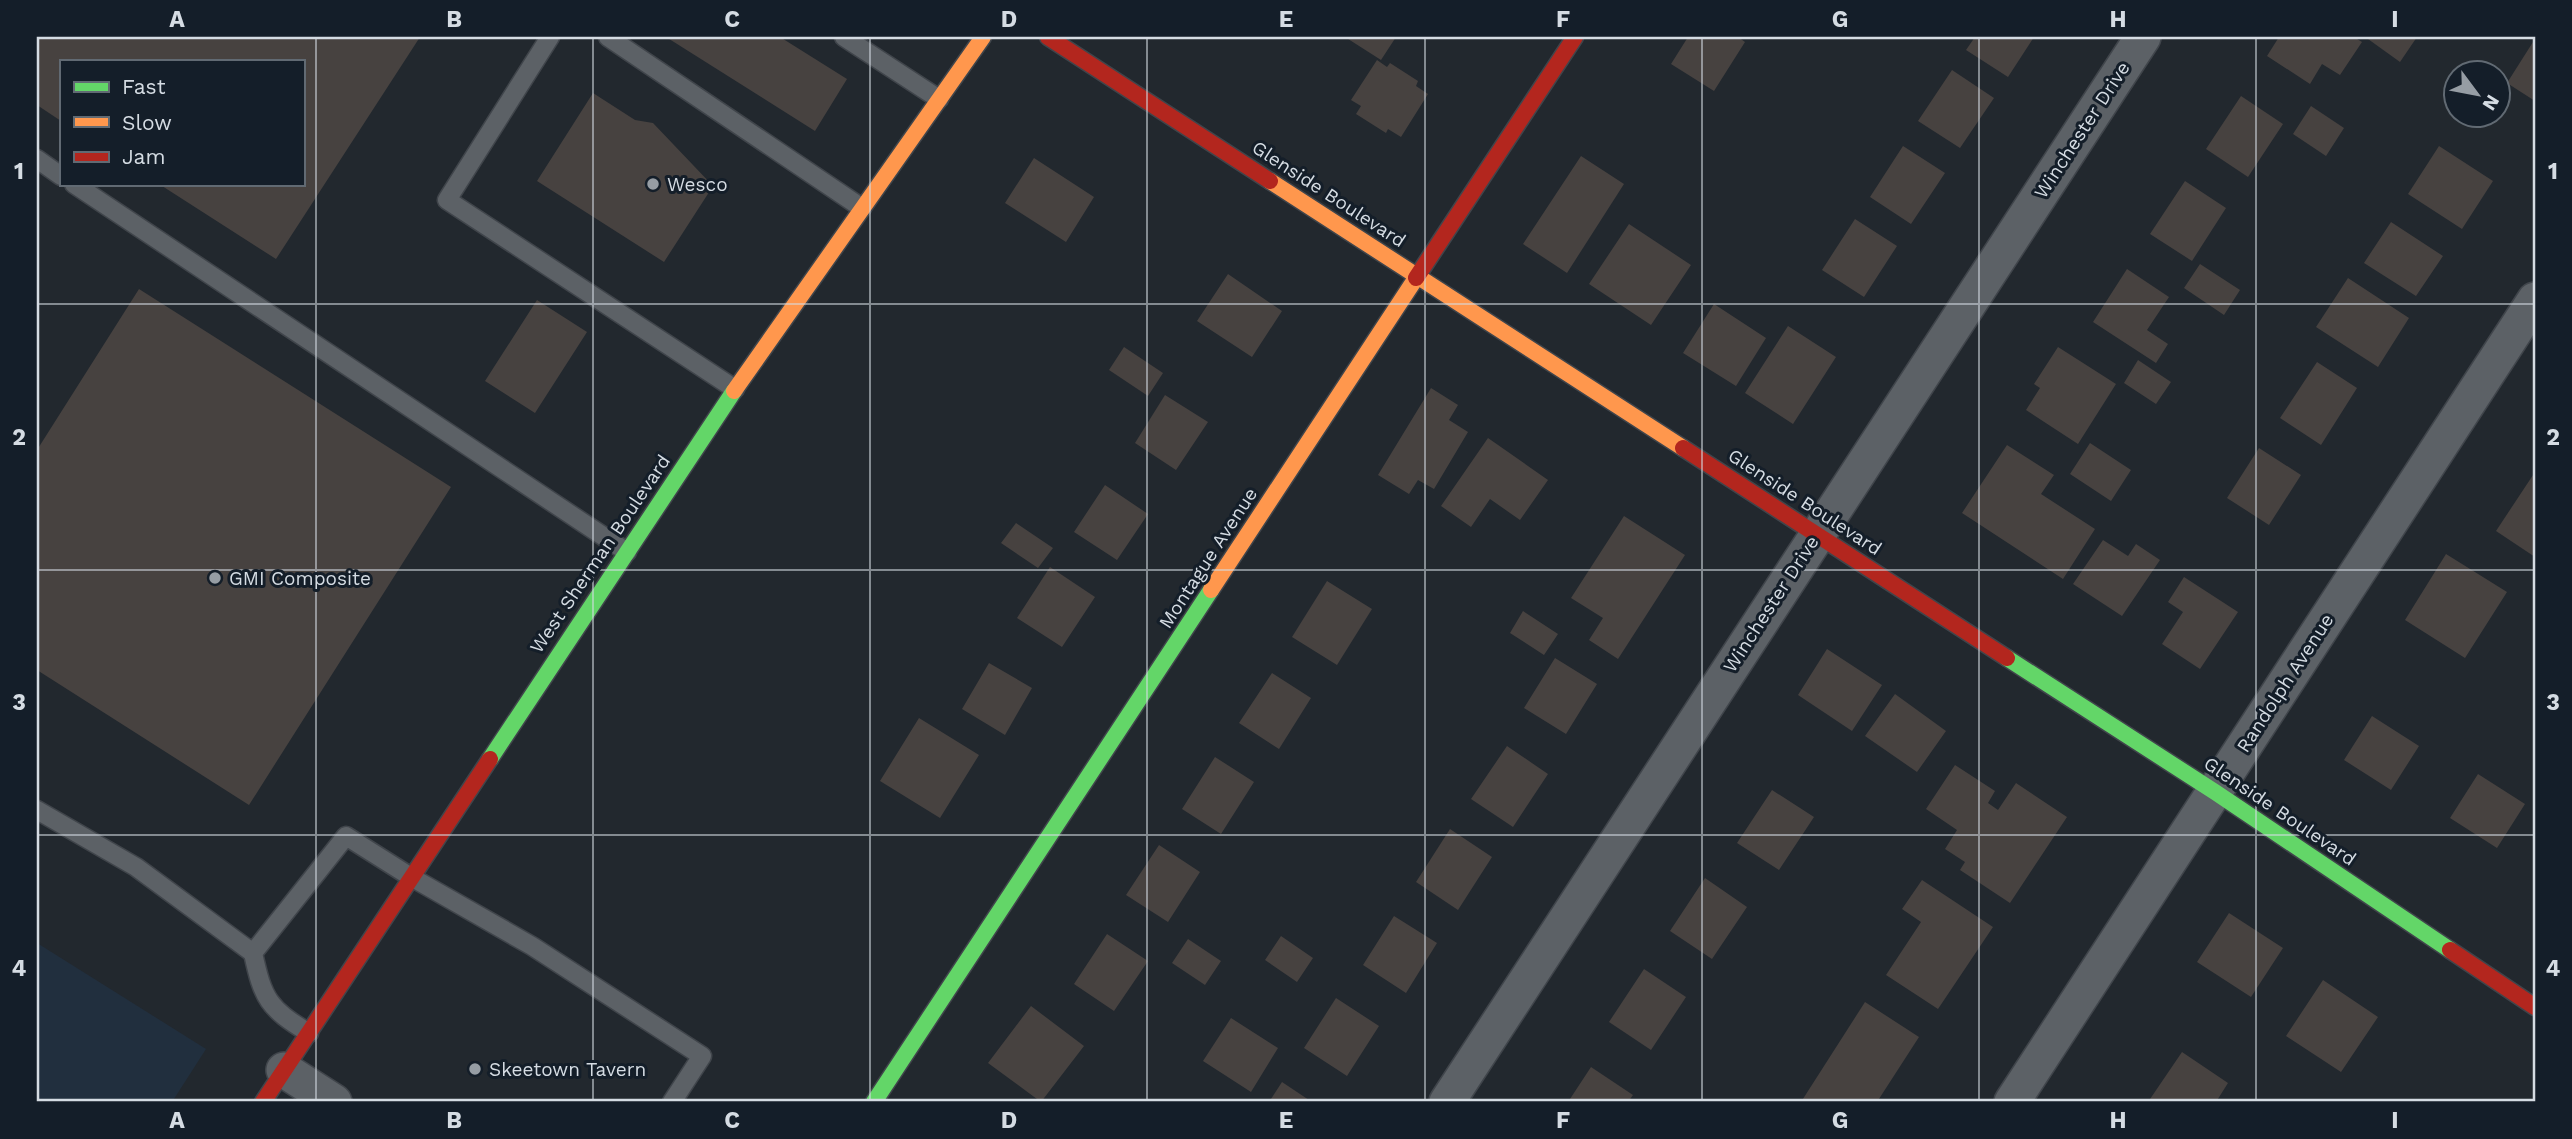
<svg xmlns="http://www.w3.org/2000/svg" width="2572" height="1139" font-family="'Work Sans',sans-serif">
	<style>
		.built { fill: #212f3e }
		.building { fill: #474240 }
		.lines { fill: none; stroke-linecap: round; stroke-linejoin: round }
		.lane-casing { stroke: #40454b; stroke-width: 21 }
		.street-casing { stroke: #40454b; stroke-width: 38 }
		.fast-casing { stroke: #40454b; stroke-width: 19 }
		.slow-casing { stroke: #40454b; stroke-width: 19 }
		.jam-casing { stroke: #40454b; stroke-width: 19 }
		.lane { stroke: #5c6166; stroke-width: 18 }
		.street { stroke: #5c6166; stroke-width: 35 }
		.fast { stroke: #63d668; stroke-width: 16 }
		.slow { stroke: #ff974d; stroke-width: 16 }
		.jam { stroke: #b3261e; stroke-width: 16 }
		.grid { fill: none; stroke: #d5dce3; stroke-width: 2; stroke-opacity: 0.55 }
		.poi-dot { fill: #969da4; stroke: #141e29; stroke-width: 2.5 }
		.labels { text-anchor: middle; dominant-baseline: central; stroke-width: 6; stroke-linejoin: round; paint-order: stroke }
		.street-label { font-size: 19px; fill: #d5dce3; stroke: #141e29 }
		.poi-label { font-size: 19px; fill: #d5dce3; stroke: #141e29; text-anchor: start }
		.neatline { fill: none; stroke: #d5dce3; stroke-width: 2.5 }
		.grid-label { font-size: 23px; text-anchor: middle; font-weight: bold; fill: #d5dce3 }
	</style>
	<rect width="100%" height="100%" fill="#22282e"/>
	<path class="built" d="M37,943l169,106 -34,53h-135z"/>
	<path class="building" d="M37,37h383l-144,222 -117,-75h144v-123h-242v60l-24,-16z
		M666,37h114l67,42 -32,52z
		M1345,37h51l-15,23z
		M1688,37h50l7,5 -31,49 -43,-27z
		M1975,37h59l-26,40 -42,-27z
		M2279,37h75l8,5 -22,33 -18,-11 -12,20 -43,-28z
		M2370,37h47l-17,25 -32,-23z
		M2533,42l2,1v58l-28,-18z
		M1377,60l10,7 3,-4 28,18 -2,5 12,8 -27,43 -13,-8 -2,4 -30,-19 5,-8 -10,-6z
		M1952,70l42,28 -34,50 -42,-27z
		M593,93l42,27 18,3 60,63 -49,76 -127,-81z
		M2241,96l42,28 -35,53 -42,-28z
		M2311,106l33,22 -18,28 -33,-22z
		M1903,146l42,27 -34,51 -41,-27z
		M2439,146l54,35 -31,48 -54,-35z
		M1581,156l43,28 -57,89 -44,-29z
		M1034,158l60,39 -28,45 -61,-39z
		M2185,181l41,27 -34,53 -42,-27z
		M1855,219l42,27 -33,51 -42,-27z
		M2391,222l52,34 -27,40 -52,-33z
		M1629,224l62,41 -40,60 -62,-41z
		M2200,264l40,26 -16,25 -40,-27z
		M2127,269l42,28 -22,33 21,14 -12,19 -63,-41z
		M1228,274l54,37 -30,46 -55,-36z
		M2348,278l61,40 -31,49 -62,-40z
		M139,289l312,198 -202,318 -212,-135v-220z
		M537,300l50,32 -52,81 -50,-32z
		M1714,304l52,34 -30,48 -53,-33z
		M1788,326l48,31 -43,67 -48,-31z
		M1124,347l39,26 -15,23 -39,-26z
		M2058,347l58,37 -38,60 -52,-34 14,-22 -6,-4z
		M2138,360l33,22 -15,22 -32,-21z
		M2317,362l40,26 -36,57 -41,-27z
		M1431,388l27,17 -9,15 19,12 -34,57 -16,-9 -9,14 -31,-19z
		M1165,395l43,27 -32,48 -41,-27z
		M1488,438l60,42 -28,40 -30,-21 -19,28 -30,-21z
		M2090,443l41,27 -20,31 -41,-27z
		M2007,445l47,30 -13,19 54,35 -32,50 -101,-66z
		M2259,448l42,27 -32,50 -42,-27z
		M2535,472v85l-39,-26z
		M1105,485l43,29 -31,46 -43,-28z
		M1624,516l61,39 -67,104 -29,-19 14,-22 -32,-20z
		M1016,523l37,25 -15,20 -37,-25z
		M2103,540l25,16 8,-12 24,16 -38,56 -49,-32z
		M2446,554l61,38 -42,66 -60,-38z
		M1050,567l45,30 -33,50 -45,-29z
		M2184,577l54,35 -38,57 -38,-25 21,-32 -15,-10z
		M1327,581l45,28 -35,56 -45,-28z
		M1523,611l35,23 -14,21 -34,-22z
		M1827,649l55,36 -30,46 -54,-36z
		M1555,658l42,26 -31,50 -42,-26z
		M989,663l43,25 -27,47 -43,-26z
		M1272,673l39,25 -32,51 -40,-26z
		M1895,694l51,37 -29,41 -52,-36z
		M2372,716l47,30 -28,44 -47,-30z
		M919,718l60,37 -39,63 -60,-37z
		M1507,746l41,28 -35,53 -42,-28z
		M1215,757l39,25 -33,52 -39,-25z
		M1955,765l40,26 -7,12 10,7 18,-27 51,34 -57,86 -50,-33 5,-8 -20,-13 12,-19 -31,-21z
		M2478,774l47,30 -28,44 -47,-30z
		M1772,790l42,27 -35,53 -42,-27z
		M1450,829l42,28 -34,53 -42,-28z
		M1159,845l41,27 -32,50 -42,-27z
		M1705,878l42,29 -35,52 -42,-28z
		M1922,880l71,47 -55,82 -52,-34 35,-53 -19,-13z
		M2229,913l54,35 -32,49 -54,-35z
		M1394,916l43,27 -31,50 -43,-28z
		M1107,934l41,27 -34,50 -40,-27z
		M1281,936l32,22 -16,24 -32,-22z
		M1188,939l33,22 -16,24 -33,-22z
		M1644,969l42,28 -35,53 -42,-28z
		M2323,980l55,37 -37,55 -55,-36z
		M1336,998l43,28 -32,50 -43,-28z
		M1865,1002l54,35 -42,65h-76z
		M1031,1006l53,40 -43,56 -53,-39z
		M1231,1018l47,30 -27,44 -48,-31z
		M2182,1052l46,31 -12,19h-68z
		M1591,1067l42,28 -5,7h-60z
		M1282,1082l30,20h-43z"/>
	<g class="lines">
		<g class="lane-casing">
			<path id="lane" d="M550,37l-103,163 288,189
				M608,37l254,171
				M844,37l95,62
				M37,159l24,17
				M74,184l553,368
				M37,810l99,57 117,86c10,46 15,55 56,80
				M253,953l93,-117 65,41 121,69 170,110 -30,46"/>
		</g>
		<g class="street-casing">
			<path id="street" d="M284,1070l50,32
				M1447,1102l696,-1065
				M2012,1102l523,-802"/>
		</g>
		<g class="fast-casing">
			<path id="fast" d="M2007,658l208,134 235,158
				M490,759l244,-368
				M874,1102l337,-512"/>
		</g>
		<g class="slow-casing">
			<path id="slow" d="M1270,181l413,267
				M734,391l249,-354
				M1211,590l205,-312"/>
		</g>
		<g class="jam-casing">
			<path id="jam" d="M1048,37l222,144
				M1416,278l159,-241
				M1683,448l324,210
				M2450,950l85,57
				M263,1102l227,-343"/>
		</g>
		<use href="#lane" class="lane"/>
		<use href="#street" class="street"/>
		<use href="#fast" class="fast"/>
		<use href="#slow" class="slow"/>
		<use href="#jam" class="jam"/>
	</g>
	<path class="grid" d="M316,37v1065M593,37v1065M870,37v1065M1147,37v1065M1425,37v1065M1702,37v1065M1979,37v1065M2256,37v1065M37,304h2498M37,570h2498M37,835h2498"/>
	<g class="poi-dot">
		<circle cx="653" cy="184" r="7"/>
		<circle cx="215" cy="578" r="7"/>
		<circle cx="475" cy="1069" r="7"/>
	</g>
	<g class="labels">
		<g class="street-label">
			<text transform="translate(2082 130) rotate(-57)">Winchester Drive</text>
			<text transform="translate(1329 194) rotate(33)">Glenside Boulevard</text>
			<text transform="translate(1805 502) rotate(33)">Glenside Boulevard</text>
			<text transform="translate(600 554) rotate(-56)">West Sherman Boulevard</text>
			<text transform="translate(1208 558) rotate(-57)">Montague Avenue</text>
			<text transform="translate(1771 604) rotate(-57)">Winchester Drive</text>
			<text transform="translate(2285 683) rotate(-57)">Randolph Avenue</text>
			<text transform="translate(2280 811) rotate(34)">Glenside Boulevard</text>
		</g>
		<g class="poi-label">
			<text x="667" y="184">Wesco</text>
			<text x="229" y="578">GMI Composite</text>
			<text x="489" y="1069">Skeetown Tavern</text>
		</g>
	</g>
	<rect width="2572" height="1139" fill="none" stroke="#141e29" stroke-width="77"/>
	<rect x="60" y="60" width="245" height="126" fill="#141e29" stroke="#616a73" stroke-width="2"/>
	<rect x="74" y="82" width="35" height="10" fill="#63d668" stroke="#616a73" stroke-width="2"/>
	<text x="122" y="94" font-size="21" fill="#d5dce3">Fast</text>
	<rect x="74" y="117" width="35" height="10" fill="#ff974d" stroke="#616a73" stroke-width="2"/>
	<text x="122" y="130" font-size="21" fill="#d5dce3">Slow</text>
	<rect x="74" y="152" width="35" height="10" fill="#b3261e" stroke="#616a73" stroke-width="2"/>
	<text x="122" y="164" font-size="21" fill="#d5dce3">Jam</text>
	<g transform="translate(2477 94) rotate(122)"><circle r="33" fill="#141e29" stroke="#616a73" stroke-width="2"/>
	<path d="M0-5L12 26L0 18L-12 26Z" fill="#969da4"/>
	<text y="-10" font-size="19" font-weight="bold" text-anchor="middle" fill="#d5dce3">N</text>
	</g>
	<rect x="38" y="38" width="2496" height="1062" class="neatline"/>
	<g class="grid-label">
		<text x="177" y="27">A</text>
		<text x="454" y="27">B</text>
		<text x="732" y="27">C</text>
		<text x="1009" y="27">D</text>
		<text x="1286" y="27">E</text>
		<text x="1563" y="27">F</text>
		<text x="1840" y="27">G</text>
		<text x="2118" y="27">H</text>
		<text x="2395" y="27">I</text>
		<text x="19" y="179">1</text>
		<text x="2553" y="179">1</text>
		<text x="19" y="445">2</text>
		<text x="2553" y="445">2</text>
		<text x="19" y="710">3</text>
		<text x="2553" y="710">3</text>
		<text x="19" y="976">4</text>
		<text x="2553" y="976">4</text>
		<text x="177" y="1128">A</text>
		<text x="454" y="1128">B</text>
		<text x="732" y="1128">C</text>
		<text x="1009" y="1128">D</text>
		<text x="1286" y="1128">E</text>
		<text x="1563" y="1128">F</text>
		<text x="1840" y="1128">G</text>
		<text x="2118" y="1128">H</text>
		<text x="2395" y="1128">I</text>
	</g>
</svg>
